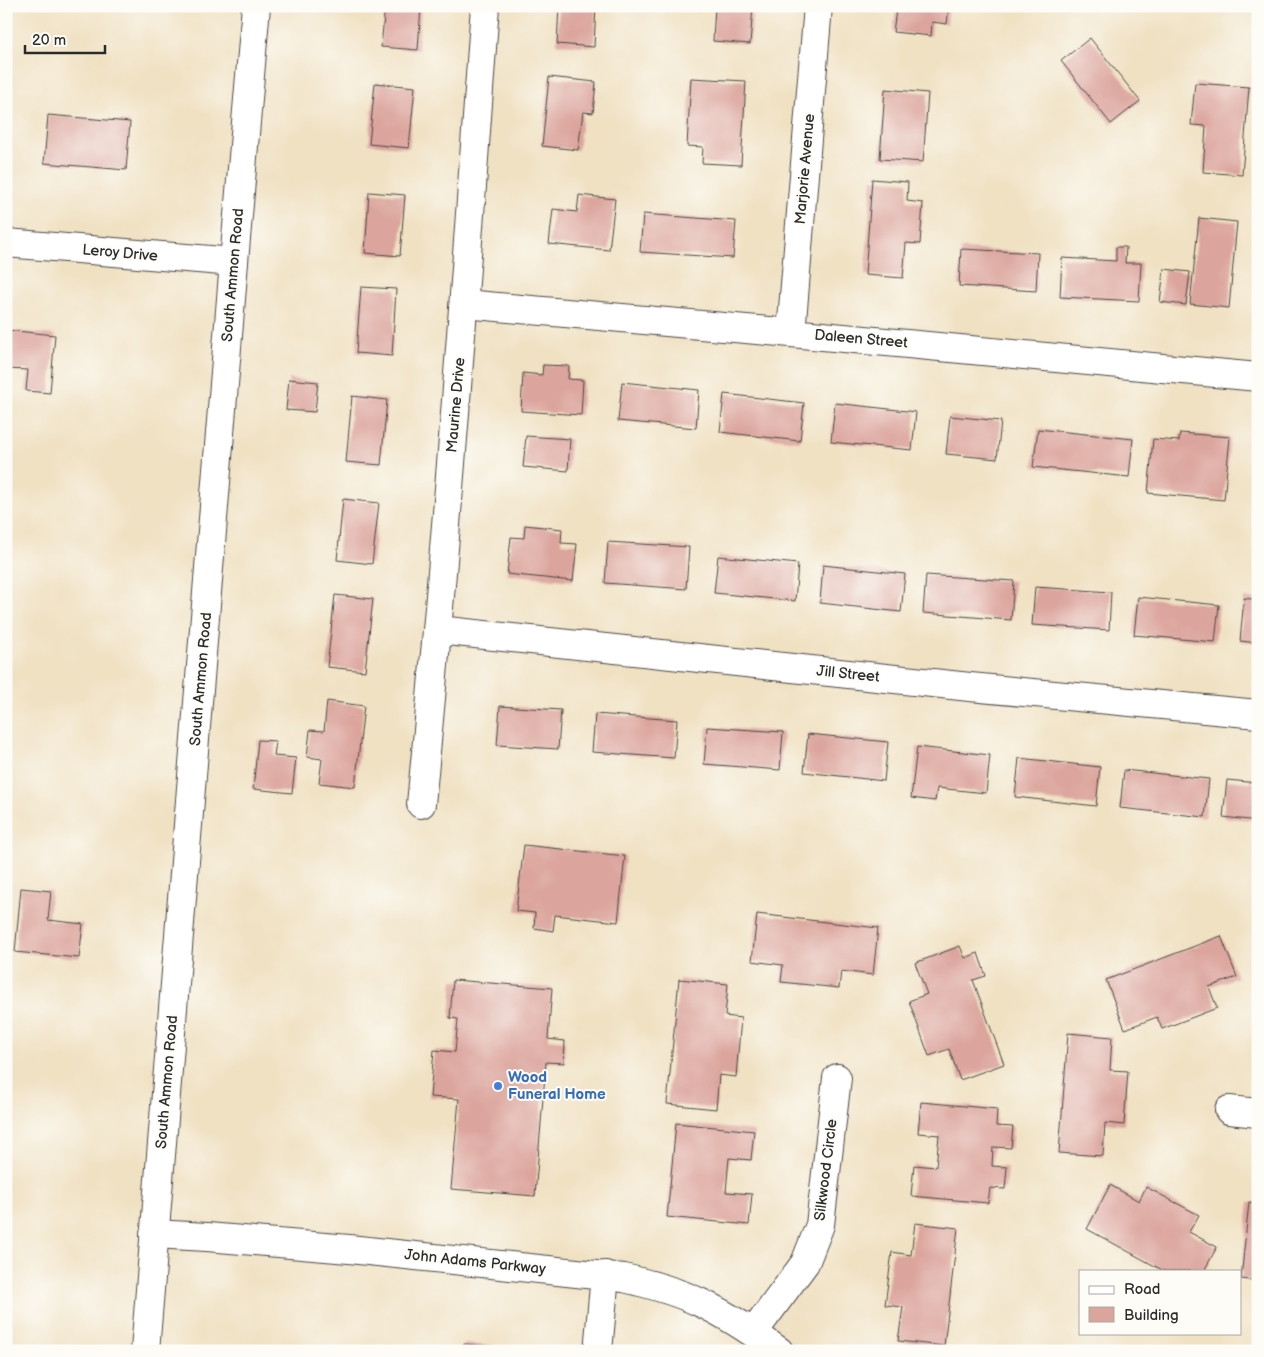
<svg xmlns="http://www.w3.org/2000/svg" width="1264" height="1357" font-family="'Balsamiq Sans',sans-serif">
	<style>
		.building { fill: #dba49c }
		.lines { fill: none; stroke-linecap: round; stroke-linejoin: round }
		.minor-casing { stroke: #494642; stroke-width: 30 }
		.major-casing { stroke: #494642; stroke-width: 30 }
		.minor { stroke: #fff; stroke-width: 28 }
		.major { stroke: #fff; stroke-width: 28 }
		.shop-dot { fill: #3f7fe0; stroke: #fdfcf7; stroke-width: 2 }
		.labels { text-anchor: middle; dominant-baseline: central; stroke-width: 4; stroke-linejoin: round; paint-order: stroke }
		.street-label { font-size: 15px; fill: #2b2b2b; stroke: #fdfcf7 }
		.shop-label { font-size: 15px; font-weight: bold; fill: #366cbe; stroke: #fdfcf7; text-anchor: start }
	</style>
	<rect width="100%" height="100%" fill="#fdfcf7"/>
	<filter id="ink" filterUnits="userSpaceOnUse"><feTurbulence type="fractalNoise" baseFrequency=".02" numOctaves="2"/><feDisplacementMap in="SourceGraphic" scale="10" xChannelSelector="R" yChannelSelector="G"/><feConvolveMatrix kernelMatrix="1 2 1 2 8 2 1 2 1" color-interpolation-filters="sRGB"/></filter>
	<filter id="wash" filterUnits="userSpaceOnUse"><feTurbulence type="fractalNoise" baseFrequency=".0096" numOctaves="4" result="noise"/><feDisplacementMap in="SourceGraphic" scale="20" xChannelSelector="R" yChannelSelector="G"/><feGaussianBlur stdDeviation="1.12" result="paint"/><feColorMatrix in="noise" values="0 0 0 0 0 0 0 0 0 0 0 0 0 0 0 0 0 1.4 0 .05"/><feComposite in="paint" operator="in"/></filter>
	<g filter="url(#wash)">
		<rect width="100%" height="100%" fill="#f0e1c3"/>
		<g id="blocks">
			<path class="building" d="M126,6h18v3l-18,-1z
				M385,6h36l-3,44 -37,-3z
				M559,6h37l-2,41 -37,-3z
				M715,6h38l-3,38 -37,-3z
				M885,6h64l-2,18 -15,-2 -1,14 -38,-4 3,-22 -12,-1z
				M1090,38l50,63 -29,23 -50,-63z
				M549,77l47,5 -3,31 -10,-1 -5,38 -36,-4z
				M691,78l55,3 -5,84 -39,-2 1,-16 -16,-1z
				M375,83l40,4 -6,61 -40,-4z
				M1195,83l54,4 -7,88 -39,-3 3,-46 -15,-1z
				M885,89l43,4 -5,69 -43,-3z
				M48,115l82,7 -4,48 -82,-7z
				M872,179l36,3 -1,19 16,2 -3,41 -14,-1 -3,35 -38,-3z
				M369,192l36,3 -5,61 -35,-3z
				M579,195l36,4 -6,51 -60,-6 4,-35 24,3z
				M643,214l93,7 -3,37 -93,-6z
				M1199,218l38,4 -8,86 -39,-4z
				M1116,247h10l-1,16h16l-2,38 -79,-4 2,-39 54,3z
				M961,249l77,4 -2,38 -77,-5z
				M1164,269l26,3 -4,33 -26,-3z
				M361,287l35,2 -4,67 -36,-3z
				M6,330l49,5 -5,58 -24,-2 2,-21 -22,-1z
				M543,365l26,1 -1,13 15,1 -2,35 -60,-4 2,-38 19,2z
				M289,379l29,3 -3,30 -29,-2z
				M622,382l77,8 -3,38 -78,-7z
				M724,394l80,9 -4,38 -80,-9z
				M352,396l35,4 -6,65 -35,-3z
				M835,403l81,9 -4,38 -81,-8z
				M950,416l51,5 -4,38 -51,-5z
				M1038,429l95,10 -4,38 -96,-10z
				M1180,433l50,4 -6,63 -76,-7 5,-54 26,2z
				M526,436l44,3 -2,32 -45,-4z
				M343,499l36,4 -7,61 -35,-4z
				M525,525l37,4 -1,14 16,1 -4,37 -66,-7 4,-37 13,1z
				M608,542l81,5 -3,42 -81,-6z
				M718,556l80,8 -3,37 -81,-8z
				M823,565l82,9 -4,38 -81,-9z
				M926,575l88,6 -3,39 -88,-7z
				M1035,587l76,5 -2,38 -77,-5z
				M335,595l38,4 -8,72 -38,-4z
				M1138,597l81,8 -4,37 -81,-7z
				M1244,598l14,2v43l-18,-2z
				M327,701l37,5 -9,81 -36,-4 3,-24 -15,-2 3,-27 14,1z
				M500,706l61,4 -3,39 -61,-4z
				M595,714l82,6 -3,38 -82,-6z
				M707,727l76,5 -3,38 -76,-6z
				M808,734l80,8 -4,39 -80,-9z
				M258,740l18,1 -2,15 22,2 -4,35 -39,-4z
				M917,747l73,8 -4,38 -49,-5 -2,13 -24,-3z
				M1019,758l81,9 -4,39 -81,-9z
				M1124,770l85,9 -4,38 -85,-9z
				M1227,780l31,3v38l-35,-4z
				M524,845l101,11 -7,66 -63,-7 -2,16 -19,-3 1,-15 -19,-2z
				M21,888l30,3 -3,29 35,4 -4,34 -64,-6z
				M757,914l121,14 -5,47 -32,-4 -2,17 -58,-6 2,-17 -31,-4z
				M1221,936l16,41 -28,10 8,21 -55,21 -5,-12 -32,12 -19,-49z
				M960,946l5,12 13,-5 8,23 -13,4 31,84 -44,16 -11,-31 -20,7 -20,-55 18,-7 -12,-31z
				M679,979l49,5 -3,32 16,2 -5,59 -17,-2 -3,34 -49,-5z
				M453,980l99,8 -4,51 17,2 -1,22 -18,-1 -11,134 -84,-7 8,-90 -29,-2 4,-47 21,2 3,-33 -8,-1z
				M1068,1033l44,4 -2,33 18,1 -4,54 -19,-2 -2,33 -44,-3z
				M921,1102l76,7 -1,17 17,1 -2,21 -18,-1 -1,19 15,1 -2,22 -15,-1 -2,15 -77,-7 3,-31 22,2 3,-32 -21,-2z
				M676,1123l78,8 -3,29 -22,-2 -3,34 26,2 -3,31 -82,-8z
				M1110,1185l29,16 7,-14 53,28 -10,17 28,15 -13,24h-40l-77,-42z
				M1249,1202l9,1v78l-17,-2z
				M915,1223l43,5 -14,118 -46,-5 5,-34 -18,-2 7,-53 19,3z
				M464,1344l62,5v2h-63z"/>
		</g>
	</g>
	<g filter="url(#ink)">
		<use href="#blocks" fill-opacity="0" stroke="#494642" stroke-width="1"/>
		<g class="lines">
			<g class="minor-casing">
				<path id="minor" d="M6,243l228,19
					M464,304l327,29 467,44
					M791,333l27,-327
					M438,630l532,57 288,27
					M421,804c26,-266 45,-532 64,-798
					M1229,1110l29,3
					M154,1234l53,3 142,12 275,29c26,6 51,13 75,24 27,12 55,31 80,49
					M753,1333l52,-70 15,-38 17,-147
					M598,1351l7,-76"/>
			</g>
			<g class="major-casing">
				<path id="major" d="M145,1351l89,-1089 22,-256"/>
			</g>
			<use href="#minor" class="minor"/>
			<use href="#major" class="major"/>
		</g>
	</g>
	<circle class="shop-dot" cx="498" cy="1086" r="5"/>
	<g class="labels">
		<g class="street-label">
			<text transform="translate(805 169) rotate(-85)">Marjorie Avenue</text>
			<text transform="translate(120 253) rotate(5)">Leroy Drive</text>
			<text transform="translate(233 275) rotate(-85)">South Ammon Road</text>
			<text transform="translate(861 339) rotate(5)">Daleen Street</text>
			<text transform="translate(456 405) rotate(-85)">Maurine Drive</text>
			<text transform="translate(848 674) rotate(6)">Jill Street</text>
			<text transform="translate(201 679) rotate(-85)">South Ammon Road</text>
			<text transform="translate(167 1082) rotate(-85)">South Ammon Road</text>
			<text transform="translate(826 1170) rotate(-83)">Silkwood Circle</text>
			<text transform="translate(475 1262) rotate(6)">John Adams Parkway</text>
		</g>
		<g class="shop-label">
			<text x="508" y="1077">Wood<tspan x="508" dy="17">Funeral Home</tspan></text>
		</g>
	</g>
	<rect width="1264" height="1357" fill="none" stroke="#fdfcf7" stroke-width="25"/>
	<rect x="1079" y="1270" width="162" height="65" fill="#fdfcf7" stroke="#a9a8a5"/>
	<rect x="1089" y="1286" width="25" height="8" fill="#ffffff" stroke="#a9a8a5"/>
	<text x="1124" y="1294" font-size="15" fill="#2b2b2b">Road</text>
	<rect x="1089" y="1307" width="25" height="15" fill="#dba49c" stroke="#a9a8a5"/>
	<text x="1124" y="1320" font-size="15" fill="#2b2b2b">Building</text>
	<path d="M25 45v8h80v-8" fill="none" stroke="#2b2b2b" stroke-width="2.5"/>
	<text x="32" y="45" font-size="15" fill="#2b2b2b" stroke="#fdfcf7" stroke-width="4" paint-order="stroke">20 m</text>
</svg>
